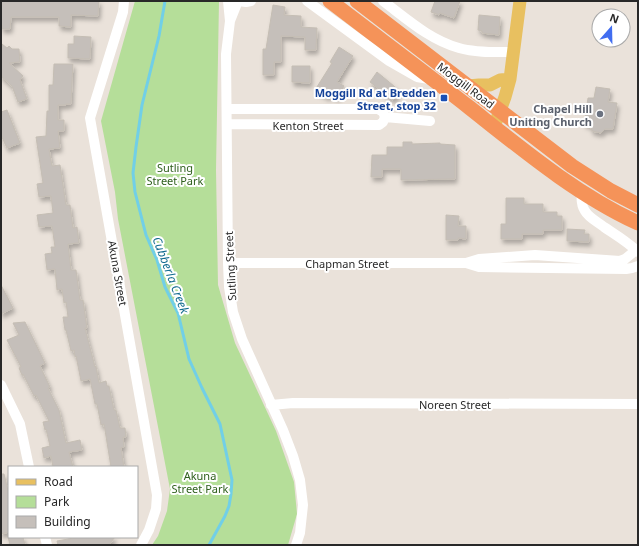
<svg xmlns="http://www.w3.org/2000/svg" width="639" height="546" font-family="'Noto Sans',sans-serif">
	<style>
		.green { fill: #b5de99 }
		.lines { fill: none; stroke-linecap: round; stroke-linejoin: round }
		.stream { stroke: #71cfe7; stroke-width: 3 }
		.building { fill: #c5bfba; stroke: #c5beb4; filter: url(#shadow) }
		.minor { stroke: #fff; stroke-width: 10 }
		.major { stroke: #e8c060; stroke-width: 13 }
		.highway { stroke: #f59359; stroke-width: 15 }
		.transit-dot { fill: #1a4fb4; stroke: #fff; stroke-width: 1.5 }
		.worship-dot { fill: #6b7280; stroke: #fff; stroke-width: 1.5 }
		.labels { text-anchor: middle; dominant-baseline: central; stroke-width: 4; stroke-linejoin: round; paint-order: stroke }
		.street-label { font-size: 11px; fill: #282828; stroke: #fff }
		.transit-label { font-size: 11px; font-weight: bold; fill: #164399; stroke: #fff; text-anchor: end }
		.worship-label { font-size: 11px; font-weight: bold; fill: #5b616d; stroke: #fff; text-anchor: end }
		.park-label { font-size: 11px; fill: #2f601d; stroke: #fff }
		.water-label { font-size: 12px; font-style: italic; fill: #146d90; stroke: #fff }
	</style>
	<defs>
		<filter id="shadow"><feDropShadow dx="2" dy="4" stdDeviation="2" flood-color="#0004"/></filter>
	</defs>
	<rect width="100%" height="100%" fill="#eae2da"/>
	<path class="green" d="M135,1h84l-3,169 2,115 17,58 41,88 18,51 3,32 -9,31h-136l6,-9 9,-25 3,-22 -52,-270 -3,-27 -14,-71z"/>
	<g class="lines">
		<path class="stream" d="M165,1l-6,35 -17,69 -6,42 -3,26 2,19 11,43 11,25 8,27 13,26 11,46 13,29 18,36 12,56 -1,14 -2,12 -4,10 -16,29"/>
	</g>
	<path class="building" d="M1,1h98l-1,15 -27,-1v12l-12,-1v-9h-48l-1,12h-8v-4h-1z
		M435,1h25l-6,17 -14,-5 -1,2 -8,-3z
		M273,5l12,2 -1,8 17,1v11l16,1 -1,22h-11v-13l-24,-1v26h-7v13h-11v-26h3z
		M479,15l21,2 -1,18 -17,-2v-2l-4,-1z
		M74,36l17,1 -1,22 -22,-1v-14h6z
		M2,44l5,4 2,-2 3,3h7l1,13 -11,1 14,13 -3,4 7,19 -9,3 -6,-16 -11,-10v-28l1,1z
		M339,47l14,9 -16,26 7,4 -7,12 -7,-4 -2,3 -13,-7 17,-27 -2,-1z
		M54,64h19l-1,18 -1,22h-5v1h-8v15h6v11h-6l2,17 -11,1 3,17 8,-1 6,40h4l3,23 4,-1 2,16 -11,1 3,26h5l4,30h3l4,28h-2l10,39 1,-1 3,17 7,-2 1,5h2l5,24h2l4,18h5l1,9h-3l1,10 -3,1 3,19h-13l-7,-43 -3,1 -4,-21h-2l-5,-25 -9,2 -5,-25 -1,1 -1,-7 -3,1 -5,-21h-1l-2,-13h5l-2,-15 -2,1 -2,-14 -5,1 -2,-21 -8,1 -2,-16 7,-1 -1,-6h4l-3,-21 -13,1 -2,-12 16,-2 -2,-17 -12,1 -2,-13 6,-1 -7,-46 10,-1 1,-25h2v-26h4z
		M292,66h18v17l-18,-1z
		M377,72l23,19 -7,9 -23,-18z
		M596,87l14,2 -2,13 9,1 -4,26h-8l-4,4 -9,-2 -2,-6 -6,-1 4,-26h6z
		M7,110l13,33 -13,5 -6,-13v-23z
		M403,142h9v2l28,-1v1l15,1v34l-54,1v-11h-19v8h-11l1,-22h15v-8h16z
		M506,198h18v6h19v8h14v4h5v14h-19v4h-21v5h-21v-15h5z
		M446,215l13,1 -1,10h8v13l-8,-1v2h-12z
		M567,229l18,1 -1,4h5v8l-22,-1z
		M1,285l12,23 -12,6z
		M25,322l20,41 -5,3 10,21 -2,1 11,22 7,33 14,-3 2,10 -13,2 4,15h-20l-2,-11 -7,2 -2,-10 8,-2 -4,-17 -1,1 -2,-8 6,-1 -13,-26 -2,1 -11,-22 -1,1 -3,-7 2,-1 -14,-27 12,-5 -6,-12z
		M1,474h3l5,21v37l-8,2z
		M8,537h15l2,8h-15z
		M79,537h36l-6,8h-51l-1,-4z"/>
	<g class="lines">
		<path class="minor" d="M124,1l-1,11 -33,106 67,377 -1,14 -7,21 -8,15
			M228,1l2,20
			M238,1l-8,20 -4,33 2,209 1,24 4,25 9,27 41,91 10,26 7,24 3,25 -3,28 -4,12
			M239,1l7,1 5,-1
			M307,1l82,60 28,16 12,2
			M383,1c24,18 47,39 76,47 17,5 37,4 55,4
			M227,109h151l5,3 2,5 -2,5 -4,3 -152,-1
			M385,117l45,4
			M582,192c-1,7 -1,13 3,19 4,7 13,11 19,16 12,8 24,15 34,25
			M228,263h238l13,-4 56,-4 14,1 71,5 5,-2 11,-9
			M466,263l13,4 147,2 6,-1 6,-2
			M1,385l19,39 9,43
			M271,405l22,-2 345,1
			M45,537l2,8"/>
		<path class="major" d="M468,86l11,-1h11l10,-5 10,-1
			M494,127l11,-30 5,-18 10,-78"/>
		<path class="highway" d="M330,1c47,36 94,71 140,107 53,42 107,87 168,115
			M357,1l215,165 39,25 27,14"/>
	</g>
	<rect class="transit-dot" x="440" y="94" width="8" height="8" rx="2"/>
	<circle class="worship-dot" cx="600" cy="114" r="4"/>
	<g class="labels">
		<g class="street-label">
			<text transform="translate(466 85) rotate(37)">Moggill Road</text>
			<text x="308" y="125">Kenton Street</text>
			<text x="347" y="263">Chapman Street</text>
			<text transform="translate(230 266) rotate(-93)">Sutling Street</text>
			<text transform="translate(118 273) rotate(80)">Akuna Street</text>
			<text x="455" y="404">Noreen Street</text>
		</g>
		<g class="transit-label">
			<text x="436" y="92">Moggill Rd at Bredden<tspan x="436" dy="13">Street, stop 32</tspan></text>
		</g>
		<g class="worship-label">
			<text x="592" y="108">Chapel Hill<tspan x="592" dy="13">Uniting Church</tspan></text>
		</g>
		<g class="park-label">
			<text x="175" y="167">Sutling<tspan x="175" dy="13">Street Park</tspan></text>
			<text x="200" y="475">Akuna<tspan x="200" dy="13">Street Park</tspan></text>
		</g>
		<g class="water-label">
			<text transform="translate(171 275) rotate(69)">Cubberla Creek</text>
		</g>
	</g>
	<rect width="639" height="546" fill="none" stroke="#282828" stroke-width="4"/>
	<rect x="8" y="466" width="130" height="72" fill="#ffffff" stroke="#a9a9a9"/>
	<rect x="16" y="479" width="20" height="6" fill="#e8c060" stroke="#a9a9a9"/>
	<text x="44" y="486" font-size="12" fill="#282828">Road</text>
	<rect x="16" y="496" width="20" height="12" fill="#b5de99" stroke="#a9a9a9"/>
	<text x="44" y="506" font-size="12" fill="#282828">Park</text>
	<rect x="16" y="516" width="20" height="12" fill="#c5bfba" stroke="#a9a9a9"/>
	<text x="44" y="526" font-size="12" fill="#282828">Building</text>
	<g transform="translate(611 28) rotate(20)"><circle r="19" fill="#ffffff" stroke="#a9a9a9"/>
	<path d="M0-3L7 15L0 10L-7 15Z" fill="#416df0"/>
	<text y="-6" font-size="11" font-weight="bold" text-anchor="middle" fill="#282828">N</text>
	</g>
</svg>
